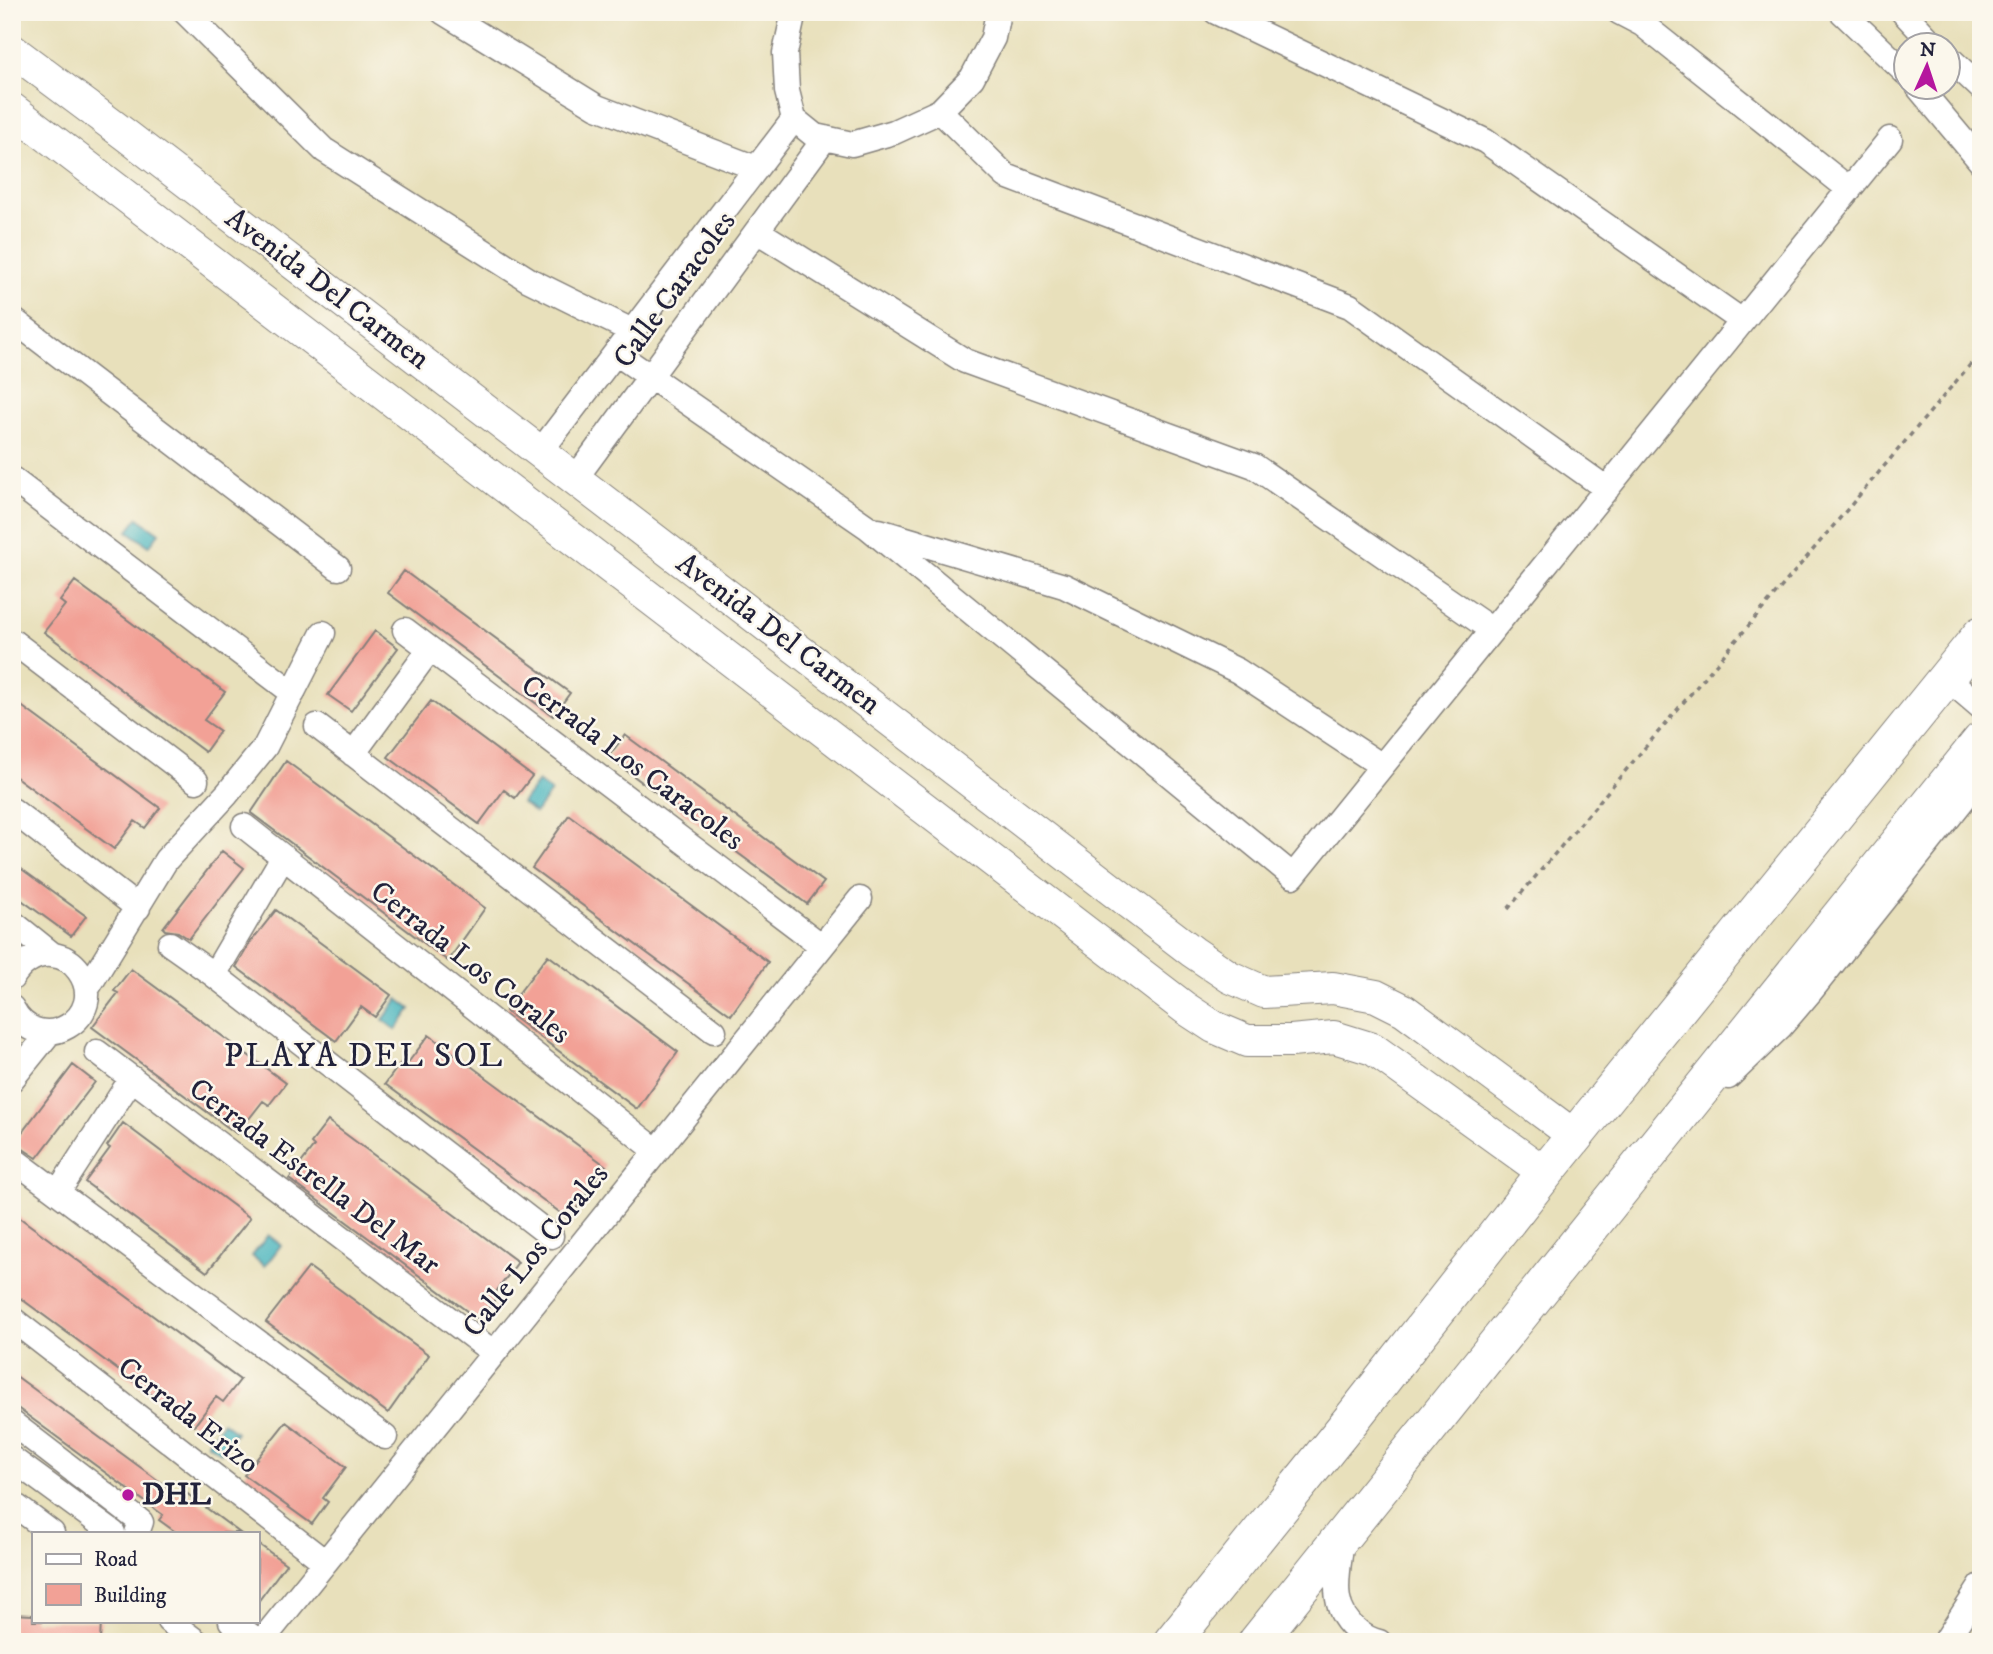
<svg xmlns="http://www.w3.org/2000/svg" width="1993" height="1654" font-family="'IM FELL DW Pica',serif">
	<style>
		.water { fill: #43b2bc; stroke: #326a7c; stroke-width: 2 }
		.building { fill: #f2a196 }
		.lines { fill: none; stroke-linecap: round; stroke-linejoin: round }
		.minor-casing { stroke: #85817b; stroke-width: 27 }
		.major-casing { stroke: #85817b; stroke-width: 34 }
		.highway-casing { stroke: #85817b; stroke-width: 39 }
		.path { stroke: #85817b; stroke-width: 3.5; stroke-dasharray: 5 5; stroke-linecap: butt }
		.minor { stroke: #fff; stroke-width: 24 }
		.major { stroke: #fff; stroke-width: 32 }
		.highway { stroke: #fff; stroke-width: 37 }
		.poi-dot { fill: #b5179e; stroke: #fbf7ec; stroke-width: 2.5 }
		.labels { text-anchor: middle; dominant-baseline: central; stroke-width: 5; stroke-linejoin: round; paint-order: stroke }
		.street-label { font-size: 30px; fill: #22223b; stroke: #fbf7ec }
		.poi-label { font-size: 30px; font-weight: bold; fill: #22223b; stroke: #fbf7ec; text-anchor: start }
		.quarter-label { font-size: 33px; letter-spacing: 2px; fill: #22223b; stroke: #fbf7ec }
	</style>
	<rect width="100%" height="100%" fill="#fbf7ec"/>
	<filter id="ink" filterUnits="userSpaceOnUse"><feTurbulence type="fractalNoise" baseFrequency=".0143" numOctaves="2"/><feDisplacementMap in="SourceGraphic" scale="14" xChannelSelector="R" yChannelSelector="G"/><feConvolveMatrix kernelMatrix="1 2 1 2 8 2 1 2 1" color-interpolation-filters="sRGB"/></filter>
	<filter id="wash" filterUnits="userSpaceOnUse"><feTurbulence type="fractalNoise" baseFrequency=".00686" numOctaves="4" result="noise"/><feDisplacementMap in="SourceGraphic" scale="28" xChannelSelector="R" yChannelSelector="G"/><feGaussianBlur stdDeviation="1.57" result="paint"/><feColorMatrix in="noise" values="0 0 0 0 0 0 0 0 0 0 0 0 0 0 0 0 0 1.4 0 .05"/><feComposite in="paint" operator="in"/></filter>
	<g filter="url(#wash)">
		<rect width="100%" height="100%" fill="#e8e0bb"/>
		<path class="water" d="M138,518l21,15 -10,13 -21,-15z
			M538,782l13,10 -16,21 -13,-10z
			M398,999l13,10 -15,21 -13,-10z
			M268,1235l13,10 -16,21 -13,-10z
			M223,1422l13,10 -15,21 -14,-10z"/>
		<g id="blocks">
			<path class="building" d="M404,571l166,122 -17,23 -165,-123z
				M75,581l150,111 -21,28 16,11 -15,21 -161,-120 21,-27 -5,-4z
				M375,631l23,17 -47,63 -23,-16z
				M12,699l148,109 -15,20 -10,-7 -21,28 -102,-75z
				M431,701l101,75 -17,22 -11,-8 -25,34 -91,-67z
				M625,735l199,147 -17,22 -199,-147z
				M286,761l199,147 -37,53 -197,-148z
				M569,815l199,147 -37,53 -199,-147z
				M222,851l22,17 -55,71 -11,-7 -13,-2 -2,-2z
				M12,862l74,54 -15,20 -59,-43z
				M276,910l115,85 -16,22 -14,-10 -25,34 -100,-74 14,-24z
				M548,955l130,97 -41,57 -132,-98z
				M131,969l155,114 -17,22 -6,-4 -26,33 -145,-107 26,-34 -4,-2z
				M429,1035l177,131 -37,53 -184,-135 17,-23 5,3z
				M73,1065l22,17 -58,76 -23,-15z
				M328,1121l190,141 -25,34 3,2 -17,22 -190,-141 25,-33 -3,-3z
				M123,1123l127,95 -43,54 -122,-90 25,-34 -3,-2z
				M12,1212l228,168 -17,22 -7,-5 -22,29 -182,-134z
				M309,1267l120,88 -41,58 -122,-91z
				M12,1373l166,122 4,-5 58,43h-63l-18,-13 4,-5 -151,-111z
				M286,1422l60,45 -23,31 5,4 -16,22 -68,-49z
				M257,1543l29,21 -29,39z
				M12,1614l21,1v6h68l-1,21h-88z"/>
		</g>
	</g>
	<g filter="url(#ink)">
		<use href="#blocks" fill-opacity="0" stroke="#85817b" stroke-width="2"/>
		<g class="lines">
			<g class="minor-casing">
				<path id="minor" d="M185,12l139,138 205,130 103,51
					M443,12l154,95 159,61
					M794,12l-9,41 2,38 7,28 21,17 37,8 42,-12 46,-21 32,-33 21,-40 5,-26
					M1216,12l269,129 257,180
					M1619,12l23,12 207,165
					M1842,12l64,61
					M1903,12l32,34
					M1948,57l33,31
					M1919,88l62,74
					M940,111l66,65 344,130 257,183
					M757,231l208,130 289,105 238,164
					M12,319l326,249
					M616,353l253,175 424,348 597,-737
					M540,452l254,-333
					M12,479l281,214
					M575,479l250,-341
					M879,531l185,55 174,85 144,95
					M405,630l417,316
					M12,641l184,140
					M1947,678l34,29
					M317,726l397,305
					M353,754l77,-105
					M12,810l126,98
					M244,826l413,325
					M12,922l41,33
					M170,944l44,31 337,261
					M214,975l69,-118
					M12,978c9,-14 22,-25 40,-23 11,1 21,7 27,16 32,45 -40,90 -67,37
					M87,989l79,-129 61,-66 38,-47 58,-114
					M97,1052l397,301
					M1728,1077l53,-51 29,-34 171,-215
					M12,1079l38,-47
					M17,1162l368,275
					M58,1192l74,-114
					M12,1319l313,243
					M12,1423l129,99 -4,11
					M12,1459l101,74
					M12,1503l40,30
					M1342,1538c-3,34 -16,70 17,94 6,5 11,8 20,10
					M169,1621l28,21
					M231,1621l28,21
					M261,1642l599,-743
					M1945,1642l36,-56"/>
			</g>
			<g class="major-casing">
				<path id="major" d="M12,50l115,86 1066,816 37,25 34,15 69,-4 43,8 28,14 172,127
					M12,109l1173,899 29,19 33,14h44l43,-4 39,12 172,124"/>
			</g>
			<g class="highway-casing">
				<path id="highway" d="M1172,1642l179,-222 194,-247 436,-538
					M1257,1642l724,-901"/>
			</g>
			<path class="path" d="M1508,909l473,-557"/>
			<use href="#minor" class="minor"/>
			<use href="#major" class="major"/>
			<use href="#highway" class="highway"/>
		</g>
	</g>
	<circle class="poi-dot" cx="128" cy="1495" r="7"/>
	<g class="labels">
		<g class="street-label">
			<text transform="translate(327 289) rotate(37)">Avenida Del Carmen</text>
			<text transform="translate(675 290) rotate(-54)">Calle Caracoles</text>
			<text transform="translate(778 634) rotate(37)">Avenida Del Carmen</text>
			<text transform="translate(632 763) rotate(37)">Cerrada Los Caracoles</text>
			<text transform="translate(470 963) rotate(38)">Cerrada Los Corales</text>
			<text transform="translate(314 1177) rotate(37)">Cerrada Estrella Del Mar</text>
			<text transform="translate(536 1251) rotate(-51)">Calle Los Corales</text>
			<text transform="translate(188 1416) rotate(38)">Cerrada Erizo</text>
		</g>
		<g class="poi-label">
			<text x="142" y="1495">DHL</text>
		</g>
		<g class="quarter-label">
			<text x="364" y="1056">PLAYA DEL SOL</text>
		</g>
	</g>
	<rect width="1993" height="1654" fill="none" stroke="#fbf7ec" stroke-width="42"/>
	<rect x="32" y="1532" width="228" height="91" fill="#fbf7ec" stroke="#a4a2a5" stroke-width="2"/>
	<rect x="46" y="1554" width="35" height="10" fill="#ffffff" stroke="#a4a2a5" stroke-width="2"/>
	<text x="94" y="1566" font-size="21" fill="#22223b">Road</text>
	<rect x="46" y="1584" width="35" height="21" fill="#f2a196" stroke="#a4a2a5" stroke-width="2"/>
	<text x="94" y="1602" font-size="21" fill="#22223b">Building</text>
	<g transform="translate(1927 66) rotate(3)"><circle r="33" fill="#fbf7ec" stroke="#a4a2a5" stroke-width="2"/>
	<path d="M0-5L12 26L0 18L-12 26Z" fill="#b5179e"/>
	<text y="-10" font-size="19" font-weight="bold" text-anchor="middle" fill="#22223b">N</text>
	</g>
</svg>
